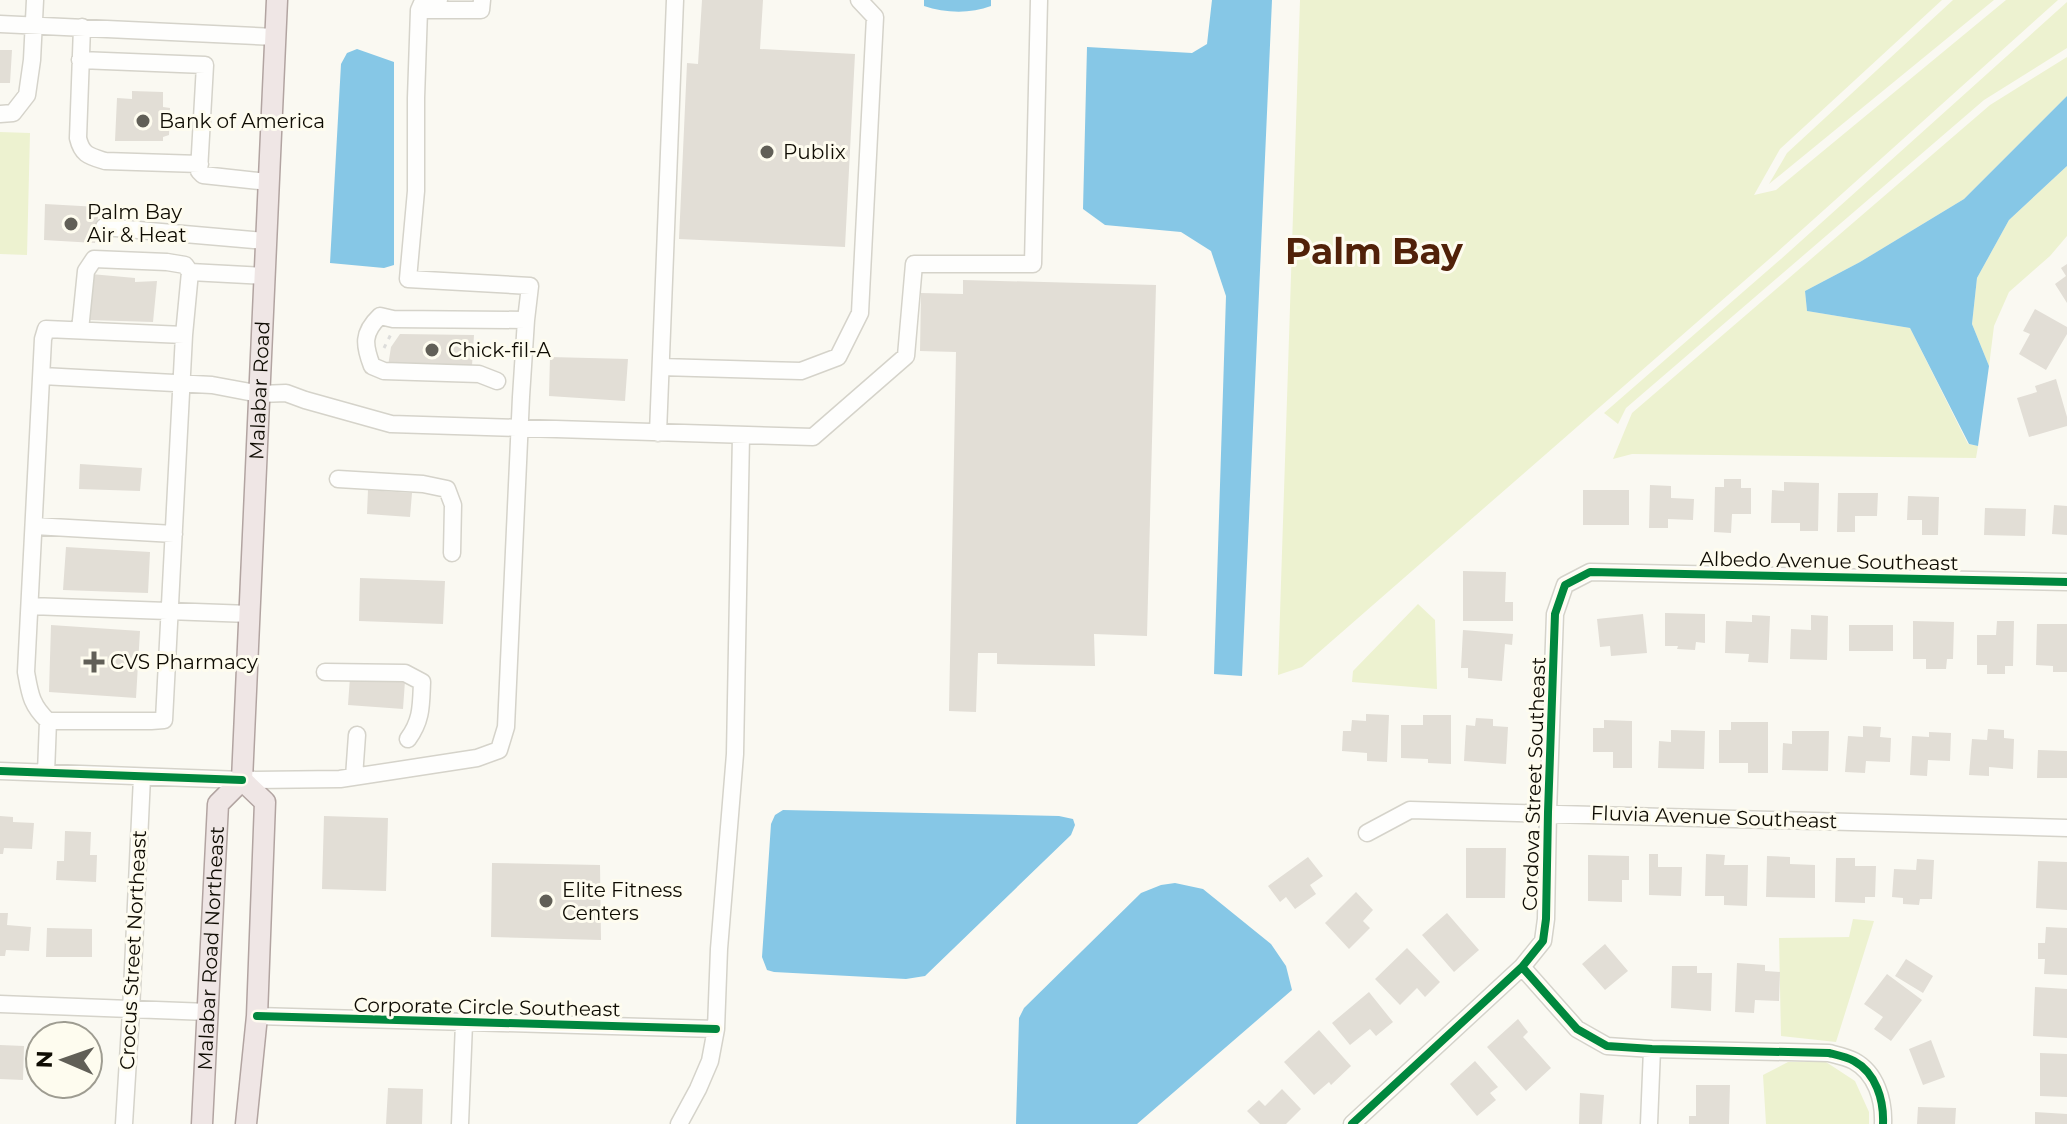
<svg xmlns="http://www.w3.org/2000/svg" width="2067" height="1124" font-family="Montserrat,sans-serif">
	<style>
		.green { fill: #edf2d0 }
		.water { fill: #86c7e6 }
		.building { fill: #e2ded6 }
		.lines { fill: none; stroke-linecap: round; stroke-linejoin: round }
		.minor-casing { stroke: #d5d3ca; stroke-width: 19 }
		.major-casing { stroke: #b2a4a1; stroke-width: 23 }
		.path { stroke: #dddddb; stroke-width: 3; stroke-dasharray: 4 6; stroke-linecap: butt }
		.minor { stroke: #fefefd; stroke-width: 16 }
		.major { stroke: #efe6e5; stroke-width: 20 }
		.cycleway-casing { stroke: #fefcef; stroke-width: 13 }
		.cycleway { stroke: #00873e; stroke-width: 8 }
		.poi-dot { fill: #615f57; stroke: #fefcef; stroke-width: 3 }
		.labels { text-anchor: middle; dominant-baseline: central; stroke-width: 6; stroke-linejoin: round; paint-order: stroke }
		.poi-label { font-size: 20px; fill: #0f0c03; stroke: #fefcef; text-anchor: start }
		.street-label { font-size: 20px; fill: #0f0c03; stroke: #fefcef }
		.town-label { font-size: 36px; font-weight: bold; fill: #512109; stroke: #fefcef }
	</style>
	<rect width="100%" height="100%" fill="#faf9f2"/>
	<path class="green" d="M1300,0h642l-162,149 -26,46 22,-5 230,-190h52l-283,254 -473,413 -24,8z
		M1953,0h41l-225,184 18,-31z
		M2067,2v46l-83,52 -358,308 -8,16 -14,-11 177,-154z
		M2067,57v39l-103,103 -104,63 -55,29 2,20 103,17 58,116 10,2 -2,12 -344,-4 -19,5 19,-46 358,-308z
		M0,132l30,1 -3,122 -27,-1z
		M2067,166v70l-17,20 -41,36 -15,34 -5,40 -17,-42 5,-46 32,-58z
		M1418,604l17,16 2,69 -85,-7 1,-11z
		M1853,919l21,2 -38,121 -55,-6 -2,-98 70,-1z
		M1788,1062h38l29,19 14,31v12h-103l-3,-49z"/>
	<path class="water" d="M924,0h67v6c-21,8 -46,7 -67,0z
		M1212,0h60l-30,676 -28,-2 12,-378 -15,-45 -30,-19 -76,-7 -22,-16 4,-162 105,6 15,-9z
		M357,49l37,13v203l-10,3 -54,-5 11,-199 6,-11z
		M2067,96v70l-58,54 -32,58 -5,46 17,42 -11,80 -9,-2 -59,-116 -103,-17 -2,-20 55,-29 104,-63z
		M783,810l276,6 14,3 2,6 -4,10 -146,141 -19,3 -132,-7 -7,-2 -5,-13 9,-133 4,-9z
		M1175,883l28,6 68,55 15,22 6,24 -155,134h-121l3,-106 5,-10 117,-115 20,-8z"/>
	<path class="building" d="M702,0h61l-3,49 95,5 -10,193 -166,-8 8,-176 11,1z
		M0,50h12l-2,33h-10z
		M132,91l31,1v15l7,1 -1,27 -6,2v4h-48l2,-43 15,1z
		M45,204l54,3 -4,36 -51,-3z
		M2067,264v39l-12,-19 11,-8 -5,-8z
		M91,274l44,4v4l22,-1 -4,41 -65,-2z
		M963,280l193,5 -9,351 -53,-2 1,32 -98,-2v-11h-19l-2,59 -27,-1 7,-359 -36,-1 1,-58 42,1z
		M2035,309l32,18v7l-21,36 -27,-16 11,-20 -7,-3z
		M400,334l74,1 -2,31h-84l3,-19z
		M550,357l78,2 -3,42 -76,-5z
		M2056,379l11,38v9l-38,11 -12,-39 20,-6 -2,-6z
		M80,464l62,4 -2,23 -61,-2z
		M1724,479h17v9h10v26h-19l-1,19 -17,-1 1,-45h9z
		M1784,482l35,1 -1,48h-18v-8h-29l1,-33 12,1z
		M1650,485l21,1v12l23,1 -1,21 -25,-1v9h-19z
		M368,490l44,3 -2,24 -43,-3z
		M1583,490h46v35h-46z
		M1838,493h40l-1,23h-22v16h-18z
		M1908,496l31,1 -1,38h-16v-15h-15z
		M2054,505l13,1v29l-15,-1z
		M1985,508l41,1 -1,27 -41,-1z
		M66,547l84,5 -2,41 -85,-3z
		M1463,571l43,1 -1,30h8v19h-50z
		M360,578l85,3 -2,43 -84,-3z
		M1665,613l40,1v29l-9,-1 -1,8 -18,-1 1,-3h-13z
		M1643,614l4,39 -36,3 -1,-10 -10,1 -3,-28z
		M1752,615l18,1 -2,47 -20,-1 1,-8 -24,-1 1,-32 26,1z
		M1811,615l17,1 -1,44 -37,-1 1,-30 20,1z
		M1913,621l41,1 -1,37h-6l-1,10h-20v-10h-13z
		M1997,621h17l-1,45h-8v8h-18v-9h-10v-30h19z
		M2037,624h30v48h-14v-6l-17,-1z
		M51,625l89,6 -4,67 -87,-6z
		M1849,625h44v26h-44z
		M1463,630l50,4 -1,11 -7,-1 -3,37 -34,-3v-10h-7z
		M350,677l55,4 -2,28 -55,-4z
		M1366,714l23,1 -2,47 -20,-1v-8l-25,-2 1,-20h8l1,-11 14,1z
		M1423,715h28v49l-23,-1v-4l-27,-1v-33h22z
		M1476,718l17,1v7l15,1 -2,37 -42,-3 2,-36 9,1z
		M1604,720l28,1v47h-19v-16h-20v-24h11z
		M1731,722h37v51h-20v-10h-29v-33h12z
		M1863,726l18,1 -1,10 11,1 -1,24 -24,-1 -1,12 -20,-1 3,-36 15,1z
		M1988,729l16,1v8l10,1 -1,30 -24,-2v9l-20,-1 3,-36 15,1z
		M1671,730l34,1 -1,38 -46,-1 1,-27 12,1z
		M1792,731h37l-1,40 -46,-1 1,-27 9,1z
		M1929,732l22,1 -1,28 -22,-1 -1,16 -17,-1 2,-39 17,1z
		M2038,750l29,1v27h-30z
		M0,816l13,1v5l21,1 -2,26 -28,-1 -1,6h-3z
		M324,816l64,2 -2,73 -64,-2z
		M65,831l26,1 -1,23h7l-1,27 -40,-2 1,-19h7z
		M1466,848h40l-1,50h-39z
		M1649,854h9v13h24l-1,29 -32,-1z
		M1706,854l19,1 -1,10h24l-1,41 -23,-1v-9h-19z
		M1588,855l41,1v24h-7v22l-34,-1z
		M1767,856l23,1v7l25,1v33l-49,-1z
		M1308,857l15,19 -13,9 6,9 -21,15 -9,-12 -6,5 -12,-16z
		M1836,858h19v8h21l-1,31h-10v6l-30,-1z
		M1917,859l17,1 -2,39h-12l-1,6 -16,-1v-6l-11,-1 2,-28 22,1z
		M2038,861l29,1v48l-31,-2z
		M492,863l108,2 1,75 -110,-3z
		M1356,892l17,18 -10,11 7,7 -21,21 -24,-26z
		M0,913h8l-1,12 24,2 -2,24 -23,-1 -1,6h-5z
		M1447,913l32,37 -25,22 -32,-37z
		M2046,927l21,1v47l-23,-1 1,-15h-7v-16h7z
		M47,928l45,1v28h-46z
		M1605,944l23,27 -23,19 -23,-26z
		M1407,948l33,34 -15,15 -8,-9 -17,17 -25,-26z
		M1906,959l27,17 -10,17 -28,-17z
		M1737,963l28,2v6l15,1 -1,29 -24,-1 -1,13 -19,-1z
		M1672,966h25v7h15l-1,38 -40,-3z
		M1887,974l35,26 -31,41 -17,-12 9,-12 -19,-13z
		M2035,987l32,2v49l-34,-2z
		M1369,992l24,30 -17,14 -6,-7 -20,16 -18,-22z
		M1518,1019l10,13 -5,5 28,31 -25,23 -39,-44z
		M1319,1030l32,36 -20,19 -2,-3 -15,13 -30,-33z
		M1931,1040l14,37 -22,8 -14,-36z
		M0,1045l24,1 -1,34 -23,-1z
		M2040,1053l27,1v43l-27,-1z
		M1475,1061l23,26 -8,6 6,7 -19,16 -27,-32z
		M38,1084h49l-1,7 -48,-2z
		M1696,1085h34l-1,39h-40v-8h7z
		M388,1088l35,1 -1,35h-36z
		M1282,1089l19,20 -15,15h-26l-13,-13 12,-11 6,6z
		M1580,1093l24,2 -2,29h-23z
		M1918,1107l38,1 -1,16h-38z
		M2035,1112l32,2v10h-32z"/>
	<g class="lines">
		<g class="minor-casing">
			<path id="minor" d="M425,10h56l1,-10
				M0,24l275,13
				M82,27l-4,111c4,17 11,18 27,23l95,3
				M80,60l125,5 -6,106 4,4 65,7
				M0,114l13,-1 14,-18 5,-35 3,-60
				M104,227l161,14
				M80,330l6,-59 8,-12 73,3 18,3 5,7 74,4
				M661,367l140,4 37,-14 22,-44 15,-296 -16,-17
				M42,376l170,9 48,9 26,-1 19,7 86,24 422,13 93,-81 8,-92h119l6,-264
				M497,381l-18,-7 -95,-3 -12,-5c-8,-21 -10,-33 8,-50l13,3 133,1
				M658,433l17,-433
				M338,479l85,5 24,5 6,16 -1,48
				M34,526l140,8
				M30,606l220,8
				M325,672l80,1 17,9c-1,23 0,38 -14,57
				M48,721h103l13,-1 20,-385
				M0,771l242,9 98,-1 137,-21 22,-8 7,-23 15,-330 5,-77 4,-34 -122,-7 8,-88v-93l3,-88 4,-9 16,-1
				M46,773l2,-52c-17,-16 -18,-27 -22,-49l17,-333 3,-10 138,6 6,-63
				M354,777l3,-42
				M1367,833l43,-23 657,18
				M1522,967l55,62 30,17 45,3 177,4c8,2 18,4 25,8 22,12 30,39 29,63
				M0,1004l208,8
				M257,1016l459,13
				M124,1124l7,-113 11,-234
				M460,1124l4,-101
				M679,1124l19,-35 12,-28 6,-32 3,-80 16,-195 6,-319
				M1352,1124l170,-157 21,-26 3,-22 2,-107 7,-198 10,-29 25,-13 477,10
				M1649,1124l3,-75"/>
		</g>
		<g class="major-casing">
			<g id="major">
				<path id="s1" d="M242,780l35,-780"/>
				<path d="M242,780l23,22 -8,214 -11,108"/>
				<path id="s2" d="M202,1124l16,-320 24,-24"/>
			</g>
		</g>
		<path class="path" d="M384,348l7,-14"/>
		<use href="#minor" class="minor"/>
		<use href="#major" class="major"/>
		<g class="cycleway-casing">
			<path id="cycleway" d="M0,771l242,9
				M1522,967l55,62 30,17 45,3 177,4c8,2 18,4 25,8 22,12 30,39 29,63
				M257,1016l459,13
				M1352,1124l170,-157 21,-26 3,-22 2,-107 7,-198 10,-29 25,-13 477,10"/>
		</g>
		<use href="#cycleway" class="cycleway"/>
	</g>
	<g class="poi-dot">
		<circle cx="143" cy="121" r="8"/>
		<circle cx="767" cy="152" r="8"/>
		<circle cx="71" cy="224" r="8"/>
		<circle cx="432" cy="350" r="8"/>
		<path d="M90 650h8v8h8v8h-8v8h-8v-8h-8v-8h8z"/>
		<circle cx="546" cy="901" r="8"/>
	</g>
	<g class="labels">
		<g class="poi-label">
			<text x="159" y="121">Bank of America</text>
			<text x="783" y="152">Publix</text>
			<text x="87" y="212">Palm Bay<tspan x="87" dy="23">Air &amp; Heat</tspan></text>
			<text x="448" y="350">Chick-fil-A</text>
			<text x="110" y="662">CVS Pharmacy</text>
			<text x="562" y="890">Elite Fitness<tspan x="562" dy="23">Centers</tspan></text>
		</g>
		<g class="street-label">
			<text stroke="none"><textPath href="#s1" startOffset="390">Malabar Road</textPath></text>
			<text transform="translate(1829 561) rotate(1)">Albedo Avenue Southeast</text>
			<text transform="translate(1534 784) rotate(-88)">Cordova Street Southeast</text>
			<text transform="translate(1714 817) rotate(2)">Fluvia Avenue Southeast</text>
			<text stroke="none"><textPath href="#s2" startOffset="176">Malabar Road Northeast</textPath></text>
			<text transform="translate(133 950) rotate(-87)">Crocus Street Northeast</text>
			<text transform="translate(487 1007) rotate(1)">Corporate Circle Southeast</text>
		</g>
		<g class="town-label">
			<text x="1374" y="251">Palm Bay</text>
		</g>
	</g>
	<g transform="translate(64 1060) rotate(272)"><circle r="38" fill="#fefcef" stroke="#9e9c91" stroke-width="2"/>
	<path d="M0-6L14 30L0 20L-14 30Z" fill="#615f57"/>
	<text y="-12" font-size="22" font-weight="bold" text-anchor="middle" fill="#0f0c03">N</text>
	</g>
</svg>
